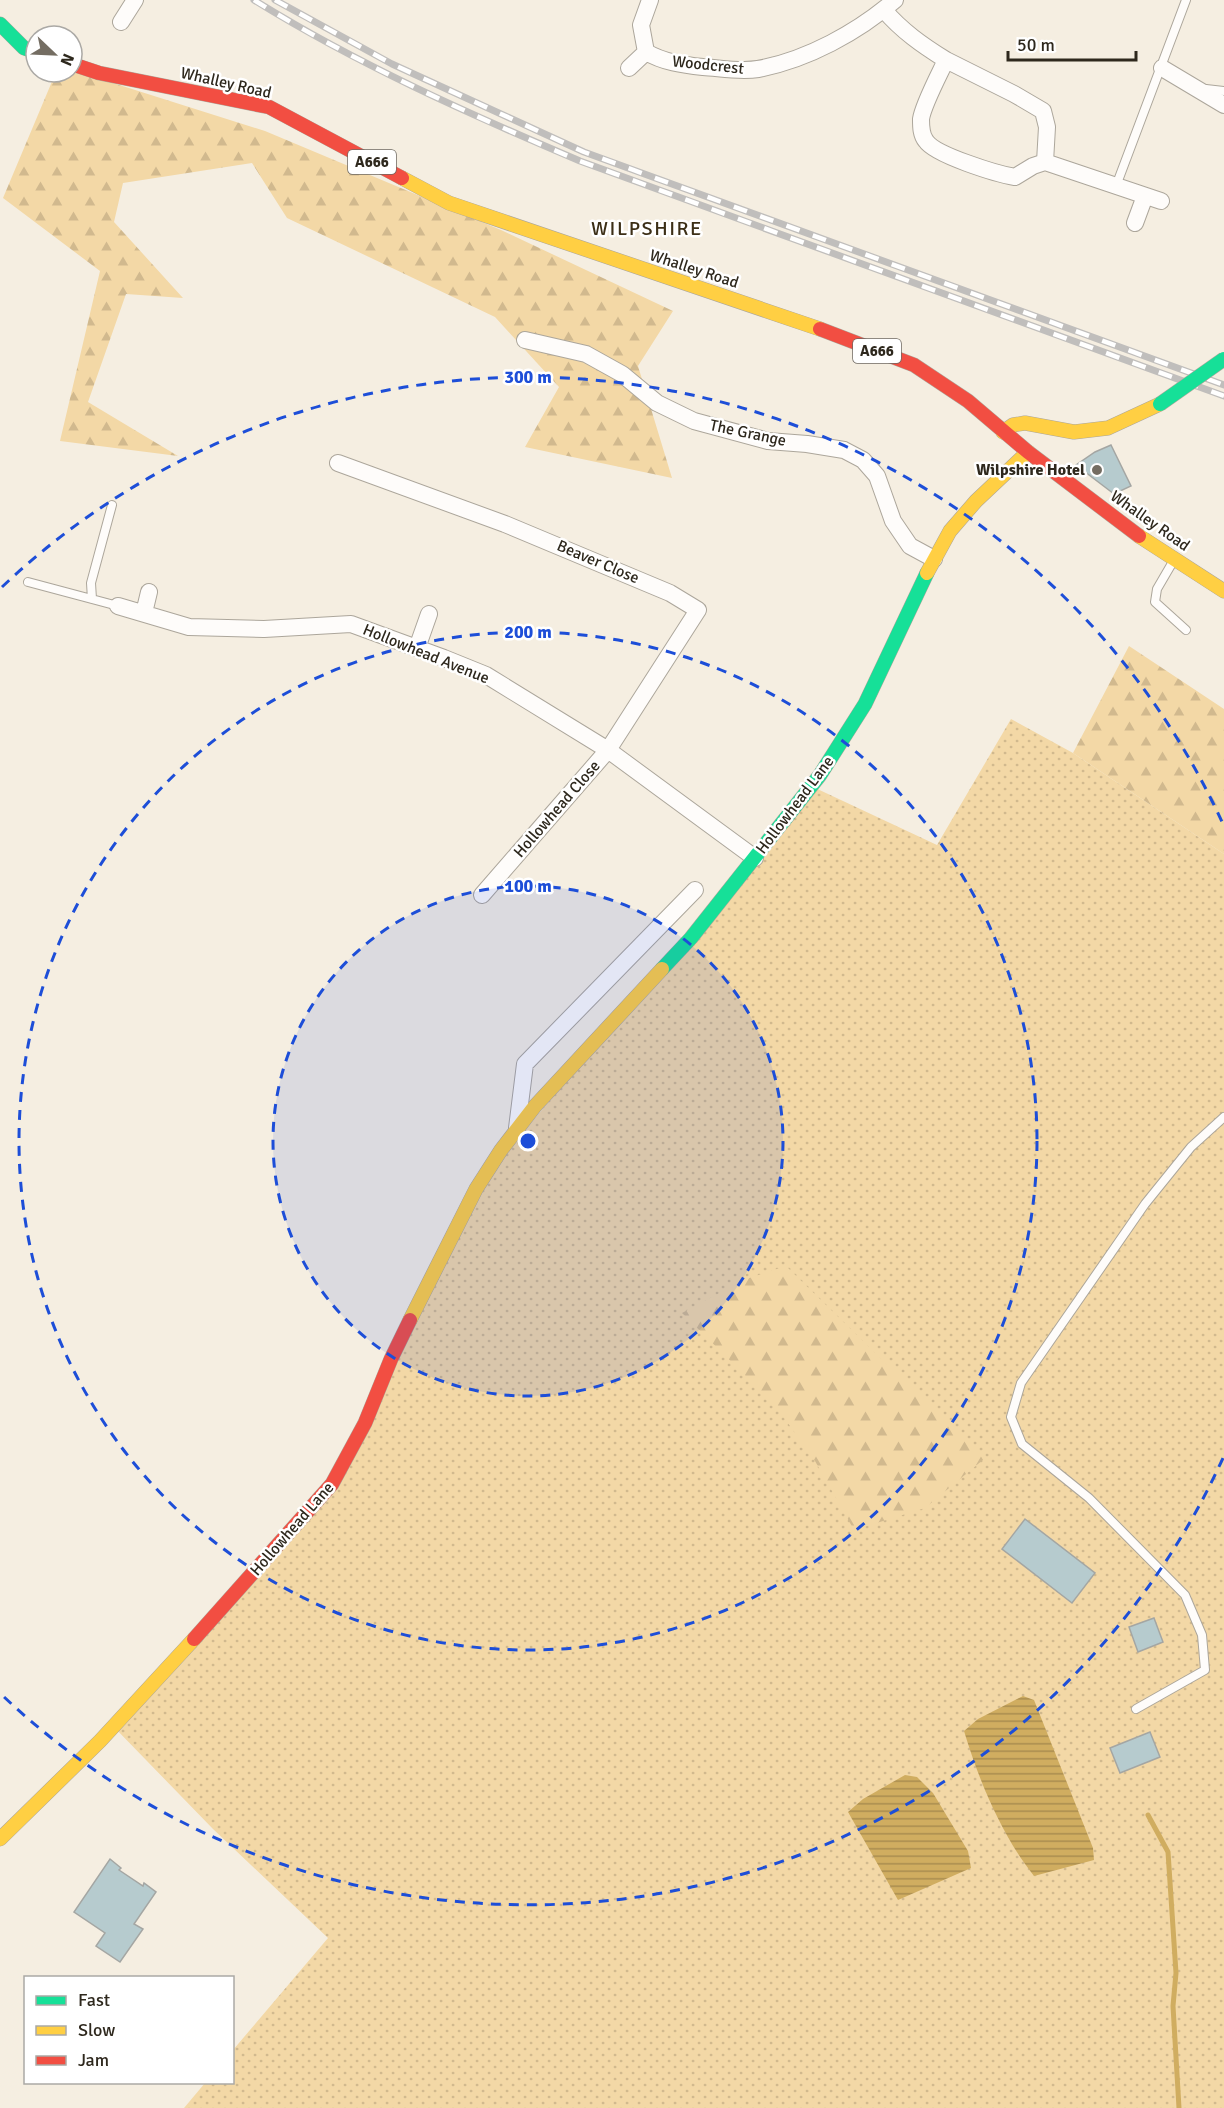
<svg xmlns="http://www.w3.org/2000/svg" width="1224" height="2108" font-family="Signika,sans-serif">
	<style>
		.grass { fill: url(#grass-dots) }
		.forest { fill: url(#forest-firs) }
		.water { fill: url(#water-rules) }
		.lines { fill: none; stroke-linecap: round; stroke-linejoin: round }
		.stream { stroke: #d0ad60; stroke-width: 5 }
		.building { fill: #b6cbce; stroke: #a4a6a3; stroke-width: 1.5 }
		.lane-casing { stroke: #aca69b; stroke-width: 10 }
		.street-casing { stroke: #aca69b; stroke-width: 18 }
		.fast-casing { stroke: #aca69b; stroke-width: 15 }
		.slow-casing { stroke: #aca69b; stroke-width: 15 }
		.jam-casing { stroke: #aca69b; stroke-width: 15 }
		.lane { stroke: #fefcfa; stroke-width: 8 }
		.street { stroke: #fefcfa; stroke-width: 16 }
		.fast { stroke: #16e098; stroke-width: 14 }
		.slow { stroke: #ffcf43; stroke-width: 14 }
		.jam { stroke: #f24e42; stroke-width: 14 }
		.rail-casing { stroke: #c0bebc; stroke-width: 7 }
		.rail { stroke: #fff; stroke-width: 4.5; stroke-dasharray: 14; stroke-linecap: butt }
		.fast-bridge-casing { stroke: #aca69b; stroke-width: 15; stroke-linecap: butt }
		.fast-bridge { stroke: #16e098; stroke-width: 14 }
		.ring { fill: none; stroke: #1d4ed8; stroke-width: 3; stroke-dasharray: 10 8 }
		.poi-dot { fill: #746d62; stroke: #fff; stroke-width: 2 }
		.labels { text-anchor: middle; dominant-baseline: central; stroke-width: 5; stroke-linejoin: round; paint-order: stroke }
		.shield { fill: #fff; stroke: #6d6861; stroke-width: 1.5 }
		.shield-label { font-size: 15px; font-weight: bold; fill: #2e281d }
		.street-label { font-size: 16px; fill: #2e281d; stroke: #fff }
		.poi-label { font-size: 16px; font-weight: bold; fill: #2e281d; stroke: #fff; text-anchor: end }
		.quarter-label { font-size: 20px; letter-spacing: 1.5px; fill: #3c2f17; stroke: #fff }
		.centre { fill: #1d4ed8; stroke: #fff; stroke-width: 3 }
		.ring-label { font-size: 18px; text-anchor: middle; font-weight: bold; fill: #1d4ed8; stroke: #fff; stroke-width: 5; stroke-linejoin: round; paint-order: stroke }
	</style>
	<defs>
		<pattern id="grass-dots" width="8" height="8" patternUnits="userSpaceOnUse" patternTransform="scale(1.5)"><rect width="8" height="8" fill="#f3d8a6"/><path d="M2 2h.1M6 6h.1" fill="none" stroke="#d1b98e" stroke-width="1.8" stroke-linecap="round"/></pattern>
		<pattern id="forest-firs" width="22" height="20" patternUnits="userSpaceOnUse" patternTransform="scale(1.5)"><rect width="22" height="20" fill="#f3d8a6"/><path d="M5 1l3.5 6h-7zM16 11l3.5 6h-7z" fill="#d1b98e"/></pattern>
		<pattern id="water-rules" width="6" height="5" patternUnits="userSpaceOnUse" patternTransform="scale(1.5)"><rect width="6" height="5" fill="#d0ad60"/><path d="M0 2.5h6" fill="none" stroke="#a98d4f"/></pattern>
	</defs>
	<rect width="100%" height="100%" fill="#f5eee1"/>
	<path class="grass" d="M1011,719l62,34 151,101v1254h-1040l21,-25 27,-1 1,-32 95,-112 -115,-109 -100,-103 219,-242 144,-295 335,-403 126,59z"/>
	<path class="forest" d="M72,70l193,61 236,99 172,81 -35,55 34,112 -147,-31 34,-60 -64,-70 -208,-99 -35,-55 -129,20 -9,39 69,76 -57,-4 -38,108 90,54 -118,-15 40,-170 -97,-73 53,-126h16z
		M1129,646l95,63v145l-151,-101z
		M786,1266l198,193 -59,49 -71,22 -39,-69 -40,-56 -93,-92 64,-34z"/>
	<path class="water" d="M1023,1696l11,4 59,148 1,12 -60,16c-32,-40 -55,-95 -70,-145l14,-12z
		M905,1775l12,2 16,16 35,58 3,17 -73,32 -50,-88 15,-13z"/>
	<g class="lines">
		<path class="stream" d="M1148,1815l20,37 8,121 -3,33 6,102"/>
	</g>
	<path class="building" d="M1111,445l20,41 -17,8 -38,-29 19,-13z
		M1025,1519l70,54 -23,30 -70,-54z
		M1154,1618l9,24 -25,10 -9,-25z
		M1150,1732l10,25 -40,16 -10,-25z
		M110,1859l11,9 -2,2 24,16 1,-3 12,9 -22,32 9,5 -23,33 -24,-16 9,-13 -31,-21z"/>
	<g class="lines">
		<g class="lane-casing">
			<path id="lane" d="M1206,89l18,2
				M1116,186l70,-186
				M1171,565l-14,24 -2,13 31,28
				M28,582l90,24
				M92,599l-1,-16 21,-78
				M1136,1709l69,-39 -3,-35 -17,-40 -96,-97 -67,-54 -11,-27 10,-34 124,-179 46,-57 33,-30"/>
		</g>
		<g class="street-casing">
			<path id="street" d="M650,0l-9,25 5,27c17,10 37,13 57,15 17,1 37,5 55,2 49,-9 100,-37 137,-69
				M884,10c18,21 38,35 62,50 -7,15 -23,45 -25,59 0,8 0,16 5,22 9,14 71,33 89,36l18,-11 12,-4 116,39
				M121,22l14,-22
				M946,60l68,34 29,17 4,16 -2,35
				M629,68l17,-16
				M1162,68l62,37
				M1135,223l10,-27
				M525,340l61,14 36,20 35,29 37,18 74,20 39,3 37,6 19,10 14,16 16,45 17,25 24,13
				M338,463l167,61 165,69 28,17 -90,140 -126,145
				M118,606l71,21 75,2 87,-5 93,34 42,17 122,75 147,108
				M144,613l5,-21
				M417,648l12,-34
				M517,1128l8,-64 170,-174"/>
		</g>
		<g class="fast-casing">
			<path id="fast" d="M0,24l24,24 12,4
				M662,969l29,-31 129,-163 45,-71 62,-131"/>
		</g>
		<g class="slow-casing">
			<path id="slow" d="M402,178l47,25 371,126
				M1003,432l10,-7 12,-2 49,9 34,-4 52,-24
				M1139,536l85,55
				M927,573l23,-42 26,-30 52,-49
				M410,1320l66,-131 25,-39 34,-44 127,-137
				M0,1839l100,-98 94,-102"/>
		</g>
		<g class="jam-casing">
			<path id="jam" d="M72,64l27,9 170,34 133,71
				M820,329l94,36 54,36 60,51 111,84
				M194,1639l138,-155 33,-61 26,-64 19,-39"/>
		</g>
		<use href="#lane" class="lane"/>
		<use href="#street" class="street"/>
		<use href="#fast" class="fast"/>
		<use href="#slow" class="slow"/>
		<use href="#jam" class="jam"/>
		<g class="rail-casing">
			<path id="rail" d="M254,0c103,64 215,114 326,161l644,235
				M275,0l117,64 192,88 640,233"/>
		</g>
		<use href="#rail" class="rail"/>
		<g class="fast-bridge-casing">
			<path id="fast-bridge" d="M1160,404l64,-45"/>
		</g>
		<use href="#fast-bridge" class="fast-bridge"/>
	</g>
	<circle cx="528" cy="1141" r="255" fill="#1d4ed8" fill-opacity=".12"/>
	<g class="ring">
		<circle cx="528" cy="1141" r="255"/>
		<circle cx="528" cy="1141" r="509"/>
		<path d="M1223 1458A764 764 0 0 1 2 1695M2 587A764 764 0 0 1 1223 824"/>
	</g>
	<circle class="poi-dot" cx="1097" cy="470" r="6"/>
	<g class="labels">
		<g class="shield">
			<rect x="348" y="150" width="48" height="24" rx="4.5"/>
			<rect x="853" y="339" width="48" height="24" rx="4.5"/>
		</g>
		<g class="shield-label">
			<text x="372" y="162">A666</text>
			<text x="877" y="351">A666</text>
		</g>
		<g class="street-label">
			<text transform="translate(708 65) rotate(6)">Woodcrest</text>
			<text transform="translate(226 83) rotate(13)">Whalley Road</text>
			<text transform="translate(694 269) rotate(18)">Whalley Road</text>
			<text transform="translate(748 433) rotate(12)">The Grange</text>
			<text transform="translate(1150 521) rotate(35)">Whalley Road</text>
			<text transform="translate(598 562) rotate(23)">Beaver Close</text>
			<text transform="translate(426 654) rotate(22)">Hollowhead Avenue</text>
			<text transform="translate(795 805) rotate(-53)">Hollowhead Lane</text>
			<text transform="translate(557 809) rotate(-49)">Hollowhead Close</text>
			<text transform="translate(292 1529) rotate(-49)">Hollowhead Lane</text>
		</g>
		<g class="poi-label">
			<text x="1085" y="470">Wilpshire Hotel</text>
		</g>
		<g class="quarter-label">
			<text x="647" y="228">WILPSHIRE</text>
		</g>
	</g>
	<circle cx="528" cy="1141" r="9" class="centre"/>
	<g class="ring-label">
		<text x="528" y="383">300 m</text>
		<text x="528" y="638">200 m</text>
		<text x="528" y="892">100 m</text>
	</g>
	<rect x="24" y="1976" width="210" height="108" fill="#ffffff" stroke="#aba9a5" stroke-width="1.5"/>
	<rect x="36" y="1996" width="30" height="9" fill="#16e098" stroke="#aba9a5" stroke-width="1.5"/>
	<text x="78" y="2006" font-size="18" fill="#2e281d">Fast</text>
	<rect x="36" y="2026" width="30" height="9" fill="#ffcf43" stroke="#aba9a5" stroke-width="1.5"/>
	<text x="78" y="2036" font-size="18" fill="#2e281d">Slow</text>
	<rect x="36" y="2056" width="30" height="9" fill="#f24e42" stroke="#aba9a5" stroke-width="1.5"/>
	<text x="78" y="2066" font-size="18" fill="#2e281d">Jam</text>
	<g transform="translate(54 54) rotate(113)"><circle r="28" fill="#ffffff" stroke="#aba9a5" stroke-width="1.5"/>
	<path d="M0-4.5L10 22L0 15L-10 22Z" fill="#746d62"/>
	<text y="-9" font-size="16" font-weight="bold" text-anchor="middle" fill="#2e281d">N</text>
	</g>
	<path d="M1008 51v9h128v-9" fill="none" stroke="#2e281d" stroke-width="3"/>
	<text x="1017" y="51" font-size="18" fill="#2e281d" stroke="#ffffff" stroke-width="4.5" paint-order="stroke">50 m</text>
</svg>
